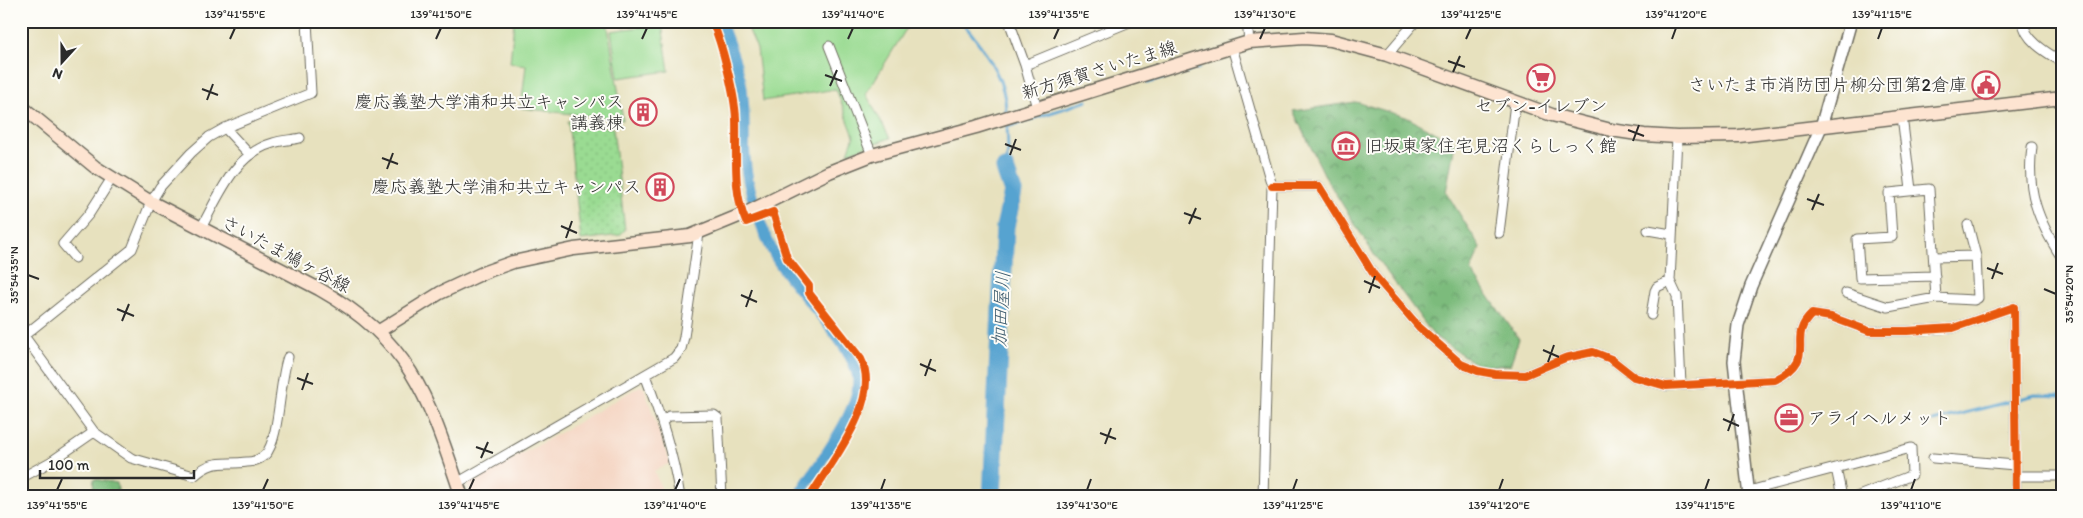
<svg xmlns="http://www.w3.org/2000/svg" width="2083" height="518" font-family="Itim,'Klee One',sans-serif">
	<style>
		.built { fill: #f4d3c0 }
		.grass { fill: url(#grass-dots); stroke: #62835e }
		.forest { fill: url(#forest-crowns); stroke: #537354 }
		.park { fill: #9adb92; stroke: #62835e }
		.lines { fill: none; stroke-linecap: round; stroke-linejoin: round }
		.stream { stroke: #57a3d0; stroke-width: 3 }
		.canal { stroke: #57a3d0; stroke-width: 11 }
		.river { stroke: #57a3d0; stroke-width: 19 }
		.minor-casing { stroke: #6d6b5e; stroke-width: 11 }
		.tertiary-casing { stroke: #6d6b5e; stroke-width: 14 }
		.secondary-casing { stroke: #6d6b5e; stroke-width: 15 }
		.minor { stroke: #fff; stroke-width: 9 }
		.tertiary { stroke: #fff; stroke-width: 11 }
		.secondary { stroke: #fde4d1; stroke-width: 12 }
		.cycleway-casing { stroke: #fdfcf7; stroke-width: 11 }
		.cycleway { stroke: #e8590c; stroke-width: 8 }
		.ticks { fill: none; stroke: #2b2b2b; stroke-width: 2 }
		.labels { text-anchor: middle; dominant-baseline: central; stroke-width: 4; stroke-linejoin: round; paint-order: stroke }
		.street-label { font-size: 18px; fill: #2b2b2b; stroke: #fdfcf7 }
		.poi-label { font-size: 18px; fill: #2b2b2b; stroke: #fdfcf7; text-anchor: end }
		.water-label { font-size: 19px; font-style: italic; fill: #3d5b6d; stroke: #fdfcf7 }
		.neatline { fill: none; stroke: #2b2b2b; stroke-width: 2 }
		.ticks-label { font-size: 12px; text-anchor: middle; fill: #2b2b2b }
	</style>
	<defs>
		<pattern id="grass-dots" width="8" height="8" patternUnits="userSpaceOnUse" patternTransform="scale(1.25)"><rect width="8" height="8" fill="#9adb92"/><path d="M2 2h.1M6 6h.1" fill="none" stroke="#85bc7e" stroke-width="1.8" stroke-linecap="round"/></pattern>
		<pattern id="forest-crowns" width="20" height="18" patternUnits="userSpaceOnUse" patternTransform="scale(1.25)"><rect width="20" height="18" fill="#7bbb7c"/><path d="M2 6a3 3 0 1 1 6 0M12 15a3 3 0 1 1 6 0" fill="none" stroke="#659866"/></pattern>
	</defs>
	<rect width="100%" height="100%" fill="#fdfcf7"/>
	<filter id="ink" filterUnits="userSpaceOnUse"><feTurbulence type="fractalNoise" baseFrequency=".02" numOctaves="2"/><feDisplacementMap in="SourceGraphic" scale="10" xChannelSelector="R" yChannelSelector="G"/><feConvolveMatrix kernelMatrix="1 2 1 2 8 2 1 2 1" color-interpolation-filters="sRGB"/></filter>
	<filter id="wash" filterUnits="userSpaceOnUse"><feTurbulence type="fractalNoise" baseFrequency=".0096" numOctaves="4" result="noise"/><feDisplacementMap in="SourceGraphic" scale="20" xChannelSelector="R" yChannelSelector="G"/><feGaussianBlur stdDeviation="1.12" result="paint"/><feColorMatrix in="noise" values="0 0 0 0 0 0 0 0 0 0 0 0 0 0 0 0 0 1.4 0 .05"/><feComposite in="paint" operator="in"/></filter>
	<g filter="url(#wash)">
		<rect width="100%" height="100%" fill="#e7e1be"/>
		<path class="built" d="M640,386l4,2 26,75 -16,8 11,26h-193l-5,-14 77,-41z"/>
		<path class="grass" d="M568,121l45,7 12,102 -5,5 -39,5z"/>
		<path class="forest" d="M1356,102l50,15 49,26 -9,49 34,55 -9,24 48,68 -9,26 -31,1 -45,-30 -59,-80 -48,-76 -34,-69z
			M94,479l23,4 2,14h-27z"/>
		<path class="park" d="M514,21h93l16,99 -102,-12 5,-43 -16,-2z
			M745,21h166l-45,73 24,44 -42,15 6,-17 -18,-47 -73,12 -6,-52z
			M662,24l7,47 -51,7 -7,-47z"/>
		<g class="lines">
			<path class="stream" d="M961,21c21,24 45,57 45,90
				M1147,83l52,-15
				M1007,127l80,-26
				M1005,169l3,-18 -1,-28
				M1933,421l102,-26 27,1"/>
			<path class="canal" d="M720,21c8,20 16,40 21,61 5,25 2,50 4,76 2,29 15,68 28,94 17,35 83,93 85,128 1,34 -42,86 -60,117"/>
			<path class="river" d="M992,497l13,-270 8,-35 -8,-23"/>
		</g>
	</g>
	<g filter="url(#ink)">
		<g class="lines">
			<g class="minor-casing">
				<path id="minor" d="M1009,21l16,44
					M1247,21l2,21
					M2023,21c1,19 24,32 39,41
					M829,46l43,109
					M1232,47l40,139 -9,311
					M1387,55l29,-34
					M1037,108l-12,-43 107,-44
					M1902,116l9,74
					M225,128l25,27
					M2032,147c-6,44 6,74 30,111
					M1272,186h47l55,89 45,52 42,37 17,7 17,3 30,1 40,-17 28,-6 18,7 23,18 32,9 109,-6c46,-24 9,-40 37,-66l19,3 38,14h38l46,-3 61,-21 2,190
					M201,228c18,-32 33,-74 72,-85 9,-3 19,-3 27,-5
					M1648,230l23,4
					M1499,233l16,-130
					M1934,257l42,-1
					M75,258l-12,-14 26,-30 23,-36
					M1935,276l-75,2 -3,-39 35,-2 -3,-44 40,-4 7,109
					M1670,281l7,15 4,89
					M1846,293l42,14 48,-9 38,2 4,-2 -2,-42 -8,-31
					M1651,315l4,-24 2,-4 13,-6 7,-144
					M24,336l70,96 37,26 63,18c20,-18 29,-11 53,-14 7,0 13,-3 18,-7 15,-15 14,-75 23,-98
					M21,338l111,-89 19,-47 9,-15 31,-34 18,-16 16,-9 86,-35 -4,-72
					M645,375c16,42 28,78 35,122
					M663,421l6,-5 45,-1 4,3 4,79
					M1933,458l82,7
					M1836,468l6,29
					M2016,476h46
					M21,478l31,-17 42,-29
					M457,483l217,-125 7,-9 3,-12 15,-104
					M1749,491l162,-43 1,27 -56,22"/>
			</g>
			<g class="tertiary-casing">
				<path id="tertiary" d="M1749,497l-15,-136 4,-36 13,-39 70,-159 30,-106"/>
			</g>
			<g class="secondary-casing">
				<path id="secondary" d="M21,106l74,61 56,35 168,87c94,53 110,111 143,208
					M379,331l61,-38 45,-21 28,-10 61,-13 116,-13 56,-23 83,-41 43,-17 104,-28 273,-85 55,-4 27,2 56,15 165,60 59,15 33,5 33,2 62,-1 323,-38"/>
			</g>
			<use href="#minor" class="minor"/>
			<use href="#tertiary" class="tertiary"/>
			<use href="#secondary" class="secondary"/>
			<g class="cycleway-casing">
				<path id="cycleway" d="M712,21c10,22 23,74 24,98 1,34 -4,71 10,103l27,-10 14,46 22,28v7l52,66c21,41 -29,102 -51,138
					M1272,186h47l55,89 45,52 42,37 17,7 17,3 30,1 40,-17 28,-6 18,7 23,18 32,9 109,-6c46,-24 9,-40 37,-66l19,3 38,14h38l46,-3 61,-21 2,190"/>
			</g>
			<use href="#cycleway" class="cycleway"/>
		</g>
	</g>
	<path class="ticks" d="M230,39l5,-11M436,39l5,-11M642,39l5,-11M848,39l5,-11M1054,39l5,-11M1260,39l5,-11M1466,39l5,-11M1672,39l4,-11M1878,39l4,-11M1448,61l17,6M1453,72l7,-16M825,75l17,6M830,86l7,-16M202,89l16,6M207,100l6,-16M1628,130l16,6M1633,141l6,-16M1005,144l16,6M1010,155l6,-16M382,158l16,6M387,169l6,-16M1807,199l17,6M1812,210l7,-16M1184,213l17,6M1189,224l7,-16M561,226l16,7M566,238l6,-17M1987,268l16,6M28,275l11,4M1992,279l6,-16M1364,281l16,7M2044,289l12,5M1369,293l6,-17M741,295l16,7M746,307l6,-17M117,309l17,7M122,321l7,-17M1543,350l16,7M1548,362l6,-17M920,364l16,7M925,376l6,-17M297,378l16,6M302,390l6,-17M1723,419l16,7M1728,431l6,-17M1100,433l16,6M1105,444l6,-16M476,447l17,6M481,458l7,-16M57,490l5,-11M263,490l5,-11M469,490l5,-11M675,490l5,-11M881,490l4,-11M1087,490l4,-11M1293,490l4,-11M1499,490l4,-11M1705,490l4,-11M1911,490l4,-11"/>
	<defs>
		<g id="supermarket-ring" transform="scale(1.4375)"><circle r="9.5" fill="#fdfcf7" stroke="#d1495b" stroke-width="1.5"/><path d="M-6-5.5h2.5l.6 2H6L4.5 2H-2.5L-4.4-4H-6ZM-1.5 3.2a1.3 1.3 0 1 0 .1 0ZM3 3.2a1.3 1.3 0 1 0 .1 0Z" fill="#d1495b"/></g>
		<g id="civic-ring" transform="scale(1.4375)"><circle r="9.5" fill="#fdfcf7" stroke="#d1495b" stroke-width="1.5"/><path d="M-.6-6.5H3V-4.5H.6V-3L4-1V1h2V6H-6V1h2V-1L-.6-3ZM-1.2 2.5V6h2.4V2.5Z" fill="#d1495b"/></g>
		<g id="building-ring" transform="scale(1.4375)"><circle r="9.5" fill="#fdfcf7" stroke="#d1495b" stroke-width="1.5"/><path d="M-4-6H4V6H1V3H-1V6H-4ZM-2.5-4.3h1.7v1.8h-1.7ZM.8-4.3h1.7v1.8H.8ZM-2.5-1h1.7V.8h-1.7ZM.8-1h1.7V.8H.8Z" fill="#d1495b"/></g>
		<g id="museum-ring" transform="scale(1.4375)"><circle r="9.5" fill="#fdfcf7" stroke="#d1495b" stroke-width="1.5"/><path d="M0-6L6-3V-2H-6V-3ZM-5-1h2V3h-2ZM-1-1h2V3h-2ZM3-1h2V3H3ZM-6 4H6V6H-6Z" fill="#d1495b"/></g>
		<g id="office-ring" transform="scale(1.4375)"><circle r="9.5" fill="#fdfcf7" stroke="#d1495b" stroke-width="1.5"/><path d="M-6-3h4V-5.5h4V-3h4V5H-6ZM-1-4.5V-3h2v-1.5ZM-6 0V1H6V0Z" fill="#d1495b"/></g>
	</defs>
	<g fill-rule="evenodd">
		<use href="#supermarket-ring" x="1541" y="78"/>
		<use href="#civic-ring" x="1986" y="85"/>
		<use href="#building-ring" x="643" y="112"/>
		<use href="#museum-ring" x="1346" y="146"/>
		<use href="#building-ring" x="660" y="187"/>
		<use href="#office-ring" x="1789" y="418"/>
	</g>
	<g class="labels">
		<g class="street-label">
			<text transform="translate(1099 70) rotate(-17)">新方須賀さいたま線</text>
			<text transform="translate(286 254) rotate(28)">さいたま鳩ヶ谷線</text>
		</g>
		<g class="poi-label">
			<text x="1967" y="85">さいたま市消防団片柳分団第2倉庫</text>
			<text x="624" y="102">慶応義塾大学浦和共立キャンパス<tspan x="624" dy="21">講義棟</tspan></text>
			<text x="1541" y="106" text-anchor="middle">セブン-イレブン</text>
			<text x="1365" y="146" text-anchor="start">旧坂東家住宅見沼くらしっく館</text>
			<text x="641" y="187">慶応義塾大学浦和共立キャンパス</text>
			<text x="1808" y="418" text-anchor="start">アライヘルメット</text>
		</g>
		<g class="water-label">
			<text transform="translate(1001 309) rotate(-87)">加田屋川</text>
		</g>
	</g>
	<rect width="2083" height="518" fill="none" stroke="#fdfcf7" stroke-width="55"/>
	<g transform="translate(62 62) rotate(201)" stroke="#fdfcf7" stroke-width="4" paint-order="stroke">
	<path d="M0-4L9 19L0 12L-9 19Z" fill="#2b2b2b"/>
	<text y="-8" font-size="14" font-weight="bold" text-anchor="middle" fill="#2b2b2b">N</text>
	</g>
	<path d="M40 470v8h154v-8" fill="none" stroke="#2b2b2b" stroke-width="2.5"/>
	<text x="48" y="470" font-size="15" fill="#2b2b2b" stroke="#fdfcf7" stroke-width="4" paint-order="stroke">100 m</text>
	<rect x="28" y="28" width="2028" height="462" class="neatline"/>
	<g class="ticks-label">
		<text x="235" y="18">139°41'55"E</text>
		<text x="441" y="18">139°41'50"E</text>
		<text x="647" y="18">139°41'45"E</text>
		<text x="853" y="18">139°41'40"E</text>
		<text x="1059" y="18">139°41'35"E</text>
		<text x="1265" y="18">139°41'30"E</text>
		<text x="1471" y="18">139°41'25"E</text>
		<text x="1676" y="18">139°41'20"E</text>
		<text x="1882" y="18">139°41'15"E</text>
		<text transform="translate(14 275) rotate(-90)" y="4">35°54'35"N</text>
		<text transform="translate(2069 294) rotate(-90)" y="4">35°54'20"N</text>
		<text x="57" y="509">139°41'55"E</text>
		<text x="263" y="509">139°41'50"E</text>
		<text x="469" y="509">139°41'45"E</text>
		<text x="675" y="509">139°41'40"E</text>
		<text x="881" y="509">139°41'35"E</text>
		<text x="1087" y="509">139°41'30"E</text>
		<text x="1293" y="509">139°41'25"E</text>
		<text x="1499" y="509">139°41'20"E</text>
		<text x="1705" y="509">139°41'15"E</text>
		<text x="1911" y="509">139°41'10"E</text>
	</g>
</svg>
